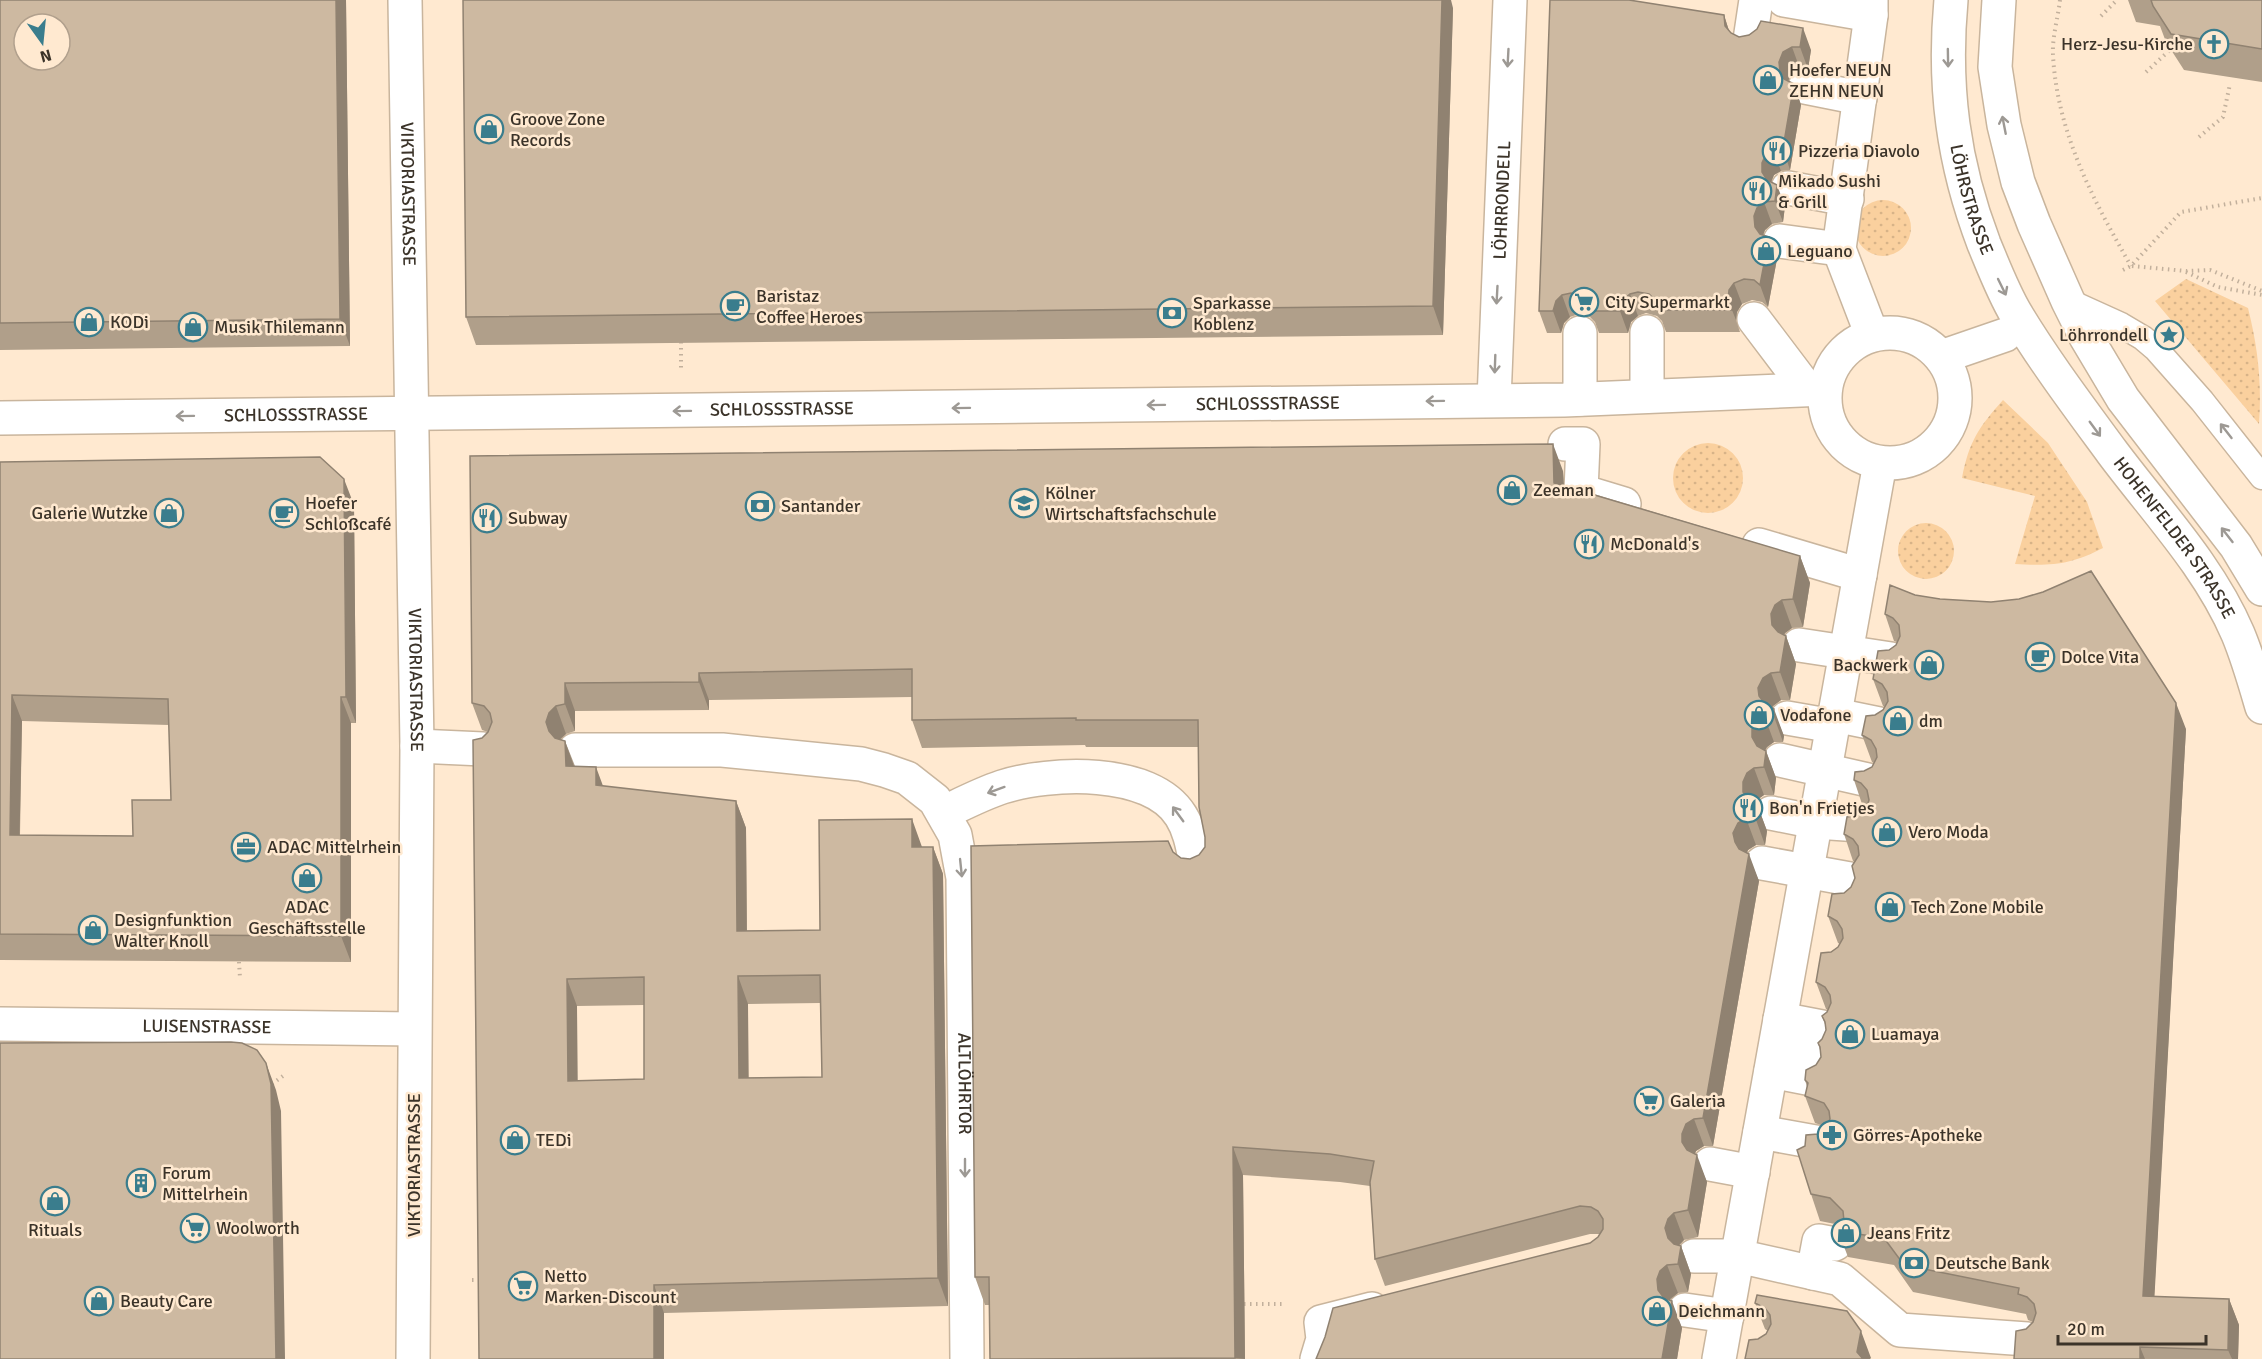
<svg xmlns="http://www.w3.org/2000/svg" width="2262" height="1359" font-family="Signika,sans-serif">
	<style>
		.grass { fill: url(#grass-dots) }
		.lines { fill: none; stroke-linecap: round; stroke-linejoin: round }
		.lane-casing { stroke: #c9b59d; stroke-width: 27 }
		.street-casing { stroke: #c9b59d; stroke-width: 36 }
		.secondary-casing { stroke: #c9b59d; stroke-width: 36 }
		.path { stroke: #c2b09c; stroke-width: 4; stroke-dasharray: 1.5 4.5; stroke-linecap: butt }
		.lane { stroke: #fff; stroke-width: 24 }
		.street { stroke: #fff; stroke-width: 33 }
		.secondary { stroke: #fff; stroke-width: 33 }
		.wall { fill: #b09f8a; fill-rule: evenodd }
		.shaded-wall { fill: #908271 }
		.building { fill: #cdb9a1; stroke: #908271; stroke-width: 1.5; fill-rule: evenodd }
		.oneway { stroke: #9d9994 }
		.labels { text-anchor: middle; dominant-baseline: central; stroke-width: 5; stroke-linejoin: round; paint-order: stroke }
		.poi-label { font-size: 18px; fill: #3b3329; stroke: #ffe9d0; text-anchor: start }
		.street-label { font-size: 18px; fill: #3b3329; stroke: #ffe9d0 }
	</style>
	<defs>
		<pattern id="grass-dots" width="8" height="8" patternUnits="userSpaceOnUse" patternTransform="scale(1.5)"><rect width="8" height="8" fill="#fad09e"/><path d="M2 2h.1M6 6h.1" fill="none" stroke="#d7b388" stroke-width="1.8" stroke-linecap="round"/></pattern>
	</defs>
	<rect width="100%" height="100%" fill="#ffe9d0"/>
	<path class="grass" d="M1855 228a28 28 0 1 1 56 0a28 28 0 1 1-56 0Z
		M2186,279l62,29c10,40 14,76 11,116l-104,-123z
		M2003,400l45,43 39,59 16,46c-33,17 -51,18 -88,16l20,-68 -73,-18c7,-37 17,-51 41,-78z
		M1673 478a35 35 0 1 1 70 0a35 35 0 1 1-70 0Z
		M1898 551a28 28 0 1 1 56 0a28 28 0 1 1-56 0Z"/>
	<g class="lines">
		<g class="lane-casing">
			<path id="lane" d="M2068,301l53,24 22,13 13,11 46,52 60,76"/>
		</g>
		<g class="street-casing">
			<g id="street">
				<path d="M1784,0l87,15"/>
				<path d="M1871,0v15l-32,234 33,86"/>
				<path d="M1750,40l6,-40"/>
				<path d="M1805,87l55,11"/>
				<path d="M1788,188l59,11"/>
				<path d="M1780,241l59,8"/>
				<path d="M1754,319l53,70"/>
				<path d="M1647,332v64"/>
				<circle cx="1890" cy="398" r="65"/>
				<path d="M1580,333v66"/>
				<path d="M1941,357l64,-22"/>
				<path id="s1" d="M1494,400l16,-400"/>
				<path id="s2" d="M0,418l1564,-18 261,-11"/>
				<path d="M1565,444h18l-2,47 43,13"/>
				<path d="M1759,545l101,30"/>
				<path d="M1799,645l92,14"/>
				<path d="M1835,715l44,9"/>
				<path d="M1787,718l46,8"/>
				<path d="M417,746l66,3"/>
				<path id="s3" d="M575,750h147l139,14 23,6 23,8 28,22 20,35 8,43 4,481"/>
				<path d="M1780,760l88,20"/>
				<path d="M943,813c19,-9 38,-19 59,-26 47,-15 149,-20 179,29 10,16 12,34 16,52"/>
				<path d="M1771,813l45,9 44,3"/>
				<path d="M1762,863l88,16"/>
				<path d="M1780,1019l42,8"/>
				<path id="s4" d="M0,1024l414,5"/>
				<path d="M1776,1046l41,8"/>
				<path d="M1771,1071l41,8"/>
				<path d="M1760,1132l61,11"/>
				<path d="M1710,1164l43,8"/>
				<path d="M1694,1256h44l102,23 60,51 127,9"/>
				<path d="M1813,1273l6,-32 16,3"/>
				<path d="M1685,1310l42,6"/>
				<path d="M1317,1359l6,-20 -2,-17 51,-13"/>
				<path d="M1719,1359l161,-896"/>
			</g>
		</g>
		<g class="secondary-casing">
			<g id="secondary">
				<path id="s5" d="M405,0l12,746 -4,613"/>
				<path id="s6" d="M1951,0c-8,86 2,163 33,244 10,24 19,48 32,70 29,48 63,93 96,138 44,59 97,114 126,182 10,24 17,49 24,73"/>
				<path d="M1999,0l-4,67 9,58 14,57 16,42 34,77 18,36 37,62 113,147 26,43"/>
			</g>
		</g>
		<path class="path" d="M2060,0c-2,18 -8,37 -7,55 4,77 40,145 78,211
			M2101,16l16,-16
			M2146,72l25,-23
			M2199,137l24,-20 7,-33
			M2132,266l54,5 24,-1 52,21
			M2123,270l8,-4 50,-54 81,-14
			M2186,272l32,15 44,8
			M681,342v26
			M239,962l1,16
			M272,1084l11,-8
			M472,1280h9
			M1244,1304h39"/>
		<use href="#lane" class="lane"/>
		<use href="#street" class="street"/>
		<use href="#secondary" class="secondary"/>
	</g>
	<path class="wall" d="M0,0h346l4,346 -350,4z
		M2128,0h134v82l-78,-12 -18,-28 -6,-16 -24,-4z
		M1453,8l-10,327 -967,10 -10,-28z
		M1724,15l5,16 2,2 8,4 10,-2 8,-6 54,21 -3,19h-8l-9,5 -3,7 6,3 7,21 -11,65 -9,1 -7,4 -3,7 14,24 -2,16 -11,2 -7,6 -2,5 6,2 8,22 -9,48 -6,-5 -10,-2 -10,4 -5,8 -1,8 4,12h-74l-4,-11 -5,-5 -11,-3 -8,3 -7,6 -3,11h-29l-4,-11 -5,-5 -11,-3 -9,3 -6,6 -3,10h-14l-8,-22z
		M0,462l354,43 2,218h-5v239l-351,-2zM22,721l147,4 2,75 -38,36 -113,-1z
		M1563,471l1,14 236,71 10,27 -7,44 -11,1 -7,5 -1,2 2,1 10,28 -6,36h-9l-8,6 -1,2 12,28 -1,6h-9l-7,5 -2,3 1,1 10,27 -2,17h-10l-7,5 -1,3 1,1 10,27 -2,14h-9l-8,5 -1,3 12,28 -46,265h-9l-8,5 -1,3 12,28 -9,55 -14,3 -5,6h2l10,28 -3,18 -10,1 -8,7 12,28 -5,31h-361l274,-116 8,-6 2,-3h-10l-205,52 -10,-27 -5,-73 -30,-4 -97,-7 2,184h-255l-1,-54h-4l-10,-28 198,-425 8,6 9,1 9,-4 6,-8v-10l-7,-90h-112l-1,-2 -163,3 -10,-28v-23l-203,3v10l-134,1v20l-9,3 -6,6 5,1 10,25 28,20 133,15 10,27 1,103 73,-1 102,-83h11l10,27 5,432 -284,7 -185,46 9,-627 -6,-2 -10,-27zM820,1003l2,74 -74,1v-74zM644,1005v74l-67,2v-75z
		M1885,614l301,115 -32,568 75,2 10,26 -1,34h-224l12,-30 7,-7 -5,-2 -2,-6 -113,-22 -19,-27 -46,-8 -10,-26 3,-5 -1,-1 -20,-4 -9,-27 -6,-48 22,-19 -12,-4 -10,-27 2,-9 -2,-7 11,-15 5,-8 -1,-7 -2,-7 4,-4 4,-9v-3l-4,-11 5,-4 1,-2 -2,-1 -10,-27 15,-30 7,-5 2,-3 -2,-1 -10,-27 16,-23 7,-6 4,-9v-17h-2l-9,-27 22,-26 -3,-1 -9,-27 10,-9 8,-4 2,-4 -2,-1 -10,-27 13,-20 8,-5 2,-3 -2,-1 -10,-27 16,-29 7,-5 1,-3 -3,-1z
		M1755,1303l116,55 -113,-19 8,-5 2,-3 -3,-2z"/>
	<path class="shaded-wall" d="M336,0h10l4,346 -10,-27z
		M1442,0h9l2,8 -10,327 -10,-29z
		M1724,15l7,22 -6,-11z
		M1803,28l8,22 -3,19 -8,-22z
		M1792,47l8,22 -9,5 -4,10 -7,-12 -1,-10 4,-10z
		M1794,84l7,21 -11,65 -7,-22z
		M1773,149l8,22 -7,4 -4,10 -8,-13v-9l4,-9z
		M1777,185l8,21 -2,16 -8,-21z
		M1764,202l8,22 -7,6 -3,8 -7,-11 -1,-11 3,-8z
		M1769,237l8,22 -9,48 -8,-22z
		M1734,283l8,21 -5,8 -1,8 -8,-20 1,-10z
		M1630,294l8,22 -7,6 -3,11 -8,-22 3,-11z
		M1562,295l8,22 -6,6 -3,10 -8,-22 3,-10z
		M1553,444l10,27 2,39 -11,-27z
		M344,479l10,26 2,218 -10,-26z
		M1800,556l10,27 -7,44 -10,-28z
		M1782,600l10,28 -7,5 -4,9 -9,-17 -1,-11 4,-9z
		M1786,636l10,28 -6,36 -10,-28z
		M699,673l10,27v10l-10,-28z
		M1771,673l10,27 -8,6 -5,9 -9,-19 -1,-8 5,-10z
		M565,683l10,28v20l-10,-27z
		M12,695l10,26 -3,140 -9,-26z
		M341,697l10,26v239l-10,-26z
		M2176,703l10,26 -33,594 -10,-27z
		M556,706l10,28 -7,6 -3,9 -7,-18 -3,-9 3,-9z
		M1774,709l10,27 -1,6 -10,-28z
		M1764,715l10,27 -7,5 -5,9 -10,-19v-8l5,-10z
		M565,741l10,28 -9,-3z
		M1766,751l10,27 -2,17 -10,-28z
		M596,767l10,27 -10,-9z
		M1754,768l10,27 -7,5 -4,10 -10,-18v-10l4,-9z
		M736,801l10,27 1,131 -10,-28z
		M1757,804l10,27 -2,14 -10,-28z
		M1746,818l10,27 -8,5 -4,10 -9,-18 -2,-9 5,-10z
		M912,819l10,28h-10z
		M933,847l10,27 5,432 -10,-28z
		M1749,854l10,27 -46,265 -10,-28z
		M738,976l10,28 1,102 -10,-28z
		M567,979l10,27 1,102 -10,-27z
		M266,1063l10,27 5,21 4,248h-9z
		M1694,1119l10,27 -8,5 -4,10 -10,-19v-8l4,-10z
		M1233,1147l10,28 2,184 -10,-1z
		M1697,1155l10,27 -9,55 -10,-27z
		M1674,1213l10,27 -6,6 -3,9 3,11 -13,-38 3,-9z
		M1681,1246l10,28 -3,18 -10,-28z
		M1667,1265l11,28 -8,6 -3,8 -9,-17 -1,-11 3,-8z
		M654,1285l10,28v46h-10z
		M2229,1299l10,26 -1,34h-6l-4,-9z
		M1672,1301l10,27 -5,31h-15z
		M1861,1331l10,27 -1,1h-11l-2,-7z
		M2140,1347l5,12h-5z"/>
	<path class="building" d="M0,0h336l4,319 -340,4zM24,24h36v36h-36z
		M463,0h979l-9,306 -967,11z
		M1550,0h79l95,15 1,11 6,7 8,4 10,-2 8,-6 4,-8 42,7 -3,19h-8l-9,5 -4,10 1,10 4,7 10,5 -11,64 -10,1 -7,5 -4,9v9l5,8 10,5 -2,16 -11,1 -7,6 -3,8 1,11 5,7 9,3 -9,48 -6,-5 -10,-1 -10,4 -5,7 -1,10 4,10h-74l-2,-9 -7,-7 -11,-2 -8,2 -7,6 -3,11h-29l-2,-9 -7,-7 -11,-2 -9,2 -6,6 -3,10h-14z
		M2151,0h111v49l-91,-15 -18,-28z
		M1553,444l1,39 246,73 -7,43 -11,1 -7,5 -4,9 1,11 6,7 8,4 -6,36 -9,1 -8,5 -5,10 1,8 6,8 9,5 -1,5 -9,1 -7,4 -5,10v8l5,9 9,5 -2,16 -10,1 -7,5 -4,9v10l5,7 9,5 -2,13 -9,1 -8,5 -5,10 2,9 4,7 10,5 -46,264 -9,1 -8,5 -4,10v8l5,8 10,5 -9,55 -14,3 -6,6 -3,9 3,10 6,6 7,2 -3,18 -11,1 -7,6 -3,8 1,11 6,8 8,3 -10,58h-346l9,-22 8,-29 257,-65 8,-6 5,-8v-10l-5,-8 -7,-4 -11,-1 -205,53 -5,-77 4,-21 -44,-7 -97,-7 2,211 -245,1 -1,-82h-14l-4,-431 197,-5 5,11 8,6 9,1 9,-4 6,-8v-10l-6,-30 -1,-87h-122v-2l-164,2v-51l-213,4v9l-134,1v21l-9,2 -7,7 -3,9 3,9 6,7 10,3 1,25 30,1v18l140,16 1,130 83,-1 -1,-110 93,-1v28h21l5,431 -284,7v74h-175l-6,-619 9,-2 6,-6 4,-10 -2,-9 -6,-7 -12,-3 -2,-247zM820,975l2,102 -83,1 -1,-102zM644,977v102l-76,2 -1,-102z
		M320,457l24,22 2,218h-5v239l-341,-2v-472zM12,695l156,4 3,101h-39l1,36 -123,-1z
		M2091,571l85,132 -33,593 86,3 -1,51 -88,-3v12h-126l2,-28 10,-2 7,-7 3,-9 -2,-9 -7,-7 -9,-3 1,-6 -115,-23 -20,-27 -46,-7 6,-10 -1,-10 -13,-13 -19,-4 -14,-44 8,-4 1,-11 12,-1 8,-6 4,-9 -1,-8 -5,-8 -19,-7 3,-13 -3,-3 1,-10 10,-5 5,-8 -1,-10 -2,-4 4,-4 4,-9 -1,-8 -3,-6 5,-4 4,-9 -1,-8 -5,-8 -9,-5 5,-29 10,-1 7,-5 5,-9 -1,-9 -5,-8 -9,-5 4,-22 12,-1 7,-6 4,-9 -3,-12 7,-11 -1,-9 -5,-7 -9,-5 3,-17 12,-2 7,-6 3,-9 -2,-10 -6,-7 -7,-3 1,-8 9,-1 8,-4 5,-10 -1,-8 -5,-9 -9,-5 4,-19 9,-1 8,-5 5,-9 -1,-9 -5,-8 -9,-5 5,-28 11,-1 7,-5 4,-9 -1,-11 -6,-7 -8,-4 5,-29 25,10 25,4 51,3 28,-3 24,-7z
		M231,1042l11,1 15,7 9,13 5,21 5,275h-276v-316z
		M1757,1295l90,16 14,20 -4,21 6,7h-118l4,-19 9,-1 8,-5 5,-10 -1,-9 -5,-7 -10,-5z"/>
	<defs><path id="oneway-shaft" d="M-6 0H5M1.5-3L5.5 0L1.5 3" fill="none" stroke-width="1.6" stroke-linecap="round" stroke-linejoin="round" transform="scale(1.5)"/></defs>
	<g class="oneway">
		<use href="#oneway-shaft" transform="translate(1508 58) rotate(93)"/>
		<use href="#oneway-shaft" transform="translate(1948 58) rotate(89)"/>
		<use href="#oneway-shaft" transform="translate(2004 125) rotate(-101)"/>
		<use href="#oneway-shaft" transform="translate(2002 287) rotate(64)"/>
		<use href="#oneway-shaft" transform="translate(1497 295) rotate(93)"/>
		<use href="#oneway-shaft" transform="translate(1495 364) rotate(92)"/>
		<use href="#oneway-shaft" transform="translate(1435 401) rotate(179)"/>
		<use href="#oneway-shaft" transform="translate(1156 405) rotate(179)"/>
		<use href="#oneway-shaft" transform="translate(961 408) rotate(179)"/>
		<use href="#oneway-shaft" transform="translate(682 411) rotate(179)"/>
		<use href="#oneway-shaft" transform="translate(185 416) rotate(179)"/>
		<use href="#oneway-shaft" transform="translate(2095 429) rotate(54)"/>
		<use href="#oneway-shaft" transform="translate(2226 431) rotate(-128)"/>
		<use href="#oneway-shaft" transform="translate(2227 535) rotate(-128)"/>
		<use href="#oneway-shaft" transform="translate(996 790) rotate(160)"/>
		<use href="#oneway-shaft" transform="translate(1178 814) rotate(-126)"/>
		<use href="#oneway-shaft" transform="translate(961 868) rotate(84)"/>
		<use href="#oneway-shaft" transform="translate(965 1168) rotate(90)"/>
	</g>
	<defs>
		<g id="church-ring" transform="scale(1.5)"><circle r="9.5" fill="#ffe9d0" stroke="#3a7d8d" stroke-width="1.5"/><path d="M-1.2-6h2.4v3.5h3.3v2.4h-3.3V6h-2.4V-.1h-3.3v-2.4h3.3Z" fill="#3a7d8d"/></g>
		<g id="shop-ring" transform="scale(1.5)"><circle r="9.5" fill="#ffe9d0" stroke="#3a7d8d" stroke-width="1.5"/><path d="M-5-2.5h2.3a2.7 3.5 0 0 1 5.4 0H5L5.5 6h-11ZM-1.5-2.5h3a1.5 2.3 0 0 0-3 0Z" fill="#3a7d8d"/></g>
		<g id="restaurant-ring" transform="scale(1.5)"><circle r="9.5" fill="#ffe9d0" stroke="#3a7d8d" stroke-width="1.5"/><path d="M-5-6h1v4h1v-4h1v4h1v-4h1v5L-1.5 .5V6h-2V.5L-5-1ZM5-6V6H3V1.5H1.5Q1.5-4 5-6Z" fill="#3a7d8d"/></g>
		<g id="supermarket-ring" transform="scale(1.5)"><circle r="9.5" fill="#ffe9d0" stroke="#3a7d8d" stroke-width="1.5"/><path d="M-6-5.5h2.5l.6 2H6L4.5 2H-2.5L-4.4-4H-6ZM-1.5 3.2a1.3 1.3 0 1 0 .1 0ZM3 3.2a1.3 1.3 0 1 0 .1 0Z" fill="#3a7d8d"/></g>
		<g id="cafe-ring" transform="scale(1.5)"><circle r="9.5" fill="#ffe9d0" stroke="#3a7d8d" stroke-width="1.5"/><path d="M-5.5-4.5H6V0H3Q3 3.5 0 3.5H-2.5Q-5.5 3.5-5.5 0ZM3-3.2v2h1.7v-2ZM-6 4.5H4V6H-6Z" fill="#3a7d8d"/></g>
		<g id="bank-ring" transform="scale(1.5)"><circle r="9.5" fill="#ffe9d0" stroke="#3a7d8d" stroke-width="1.5"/><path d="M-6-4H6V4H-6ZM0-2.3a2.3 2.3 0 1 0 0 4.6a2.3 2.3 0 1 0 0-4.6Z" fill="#3a7d8d"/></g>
		<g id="sight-ring" transform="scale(1.5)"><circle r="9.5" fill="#ffe9d0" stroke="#3a7d8d" stroke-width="1.5"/><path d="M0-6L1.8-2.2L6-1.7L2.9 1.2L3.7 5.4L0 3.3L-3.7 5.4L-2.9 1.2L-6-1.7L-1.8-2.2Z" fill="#3a7d8d"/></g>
		<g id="school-ring" transform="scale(1.5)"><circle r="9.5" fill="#ffe9d0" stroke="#3a7d8d" stroke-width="1.5"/><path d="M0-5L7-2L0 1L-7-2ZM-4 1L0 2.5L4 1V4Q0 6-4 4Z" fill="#3a7d8d"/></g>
		<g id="office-ring" transform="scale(1.5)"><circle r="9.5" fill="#ffe9d0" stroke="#3a7d8d" stroke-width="1.5"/><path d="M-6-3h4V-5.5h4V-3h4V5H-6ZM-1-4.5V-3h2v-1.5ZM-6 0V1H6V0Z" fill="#3a7d8d"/></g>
		<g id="pharmacy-ring" transform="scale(1.5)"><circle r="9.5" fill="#ffe9d0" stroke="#3a7d8d" stroke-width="1.5"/><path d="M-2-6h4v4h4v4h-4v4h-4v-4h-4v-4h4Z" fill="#3a7d8d"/></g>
		<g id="building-ring" transform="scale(1.5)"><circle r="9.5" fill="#ffe9d0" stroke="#3a7d8d" stroke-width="1.5"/><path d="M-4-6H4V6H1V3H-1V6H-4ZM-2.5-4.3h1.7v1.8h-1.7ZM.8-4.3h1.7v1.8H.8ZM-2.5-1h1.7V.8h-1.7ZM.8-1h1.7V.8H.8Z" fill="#3a7d8d"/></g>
	</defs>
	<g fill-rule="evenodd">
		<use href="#church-ring" x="2214" y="44"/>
		<use href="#shop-ring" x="1768" y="80"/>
		<use href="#shop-ring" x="489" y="129"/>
		<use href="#restaurant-ring" x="1777" y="151"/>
		<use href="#restaurant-ring" x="1757" y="191"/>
		<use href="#shop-ring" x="1766" y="251"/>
		<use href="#supermarket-ring" x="1584" y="302"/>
		<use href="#cafe-ring" x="735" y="306"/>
		<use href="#bank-ring" x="1172" y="313"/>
		<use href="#shop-ring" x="89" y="322"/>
		<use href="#shop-ring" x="193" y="327"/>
		<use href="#sight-ring" x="2169" y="335"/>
		<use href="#shop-ring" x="1512" y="490"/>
		<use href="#school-ring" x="1024" y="503"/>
		<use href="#bank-ring" x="760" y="506"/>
		<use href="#shop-ring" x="169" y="513"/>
		<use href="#cafe-ring" x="284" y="513"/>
		<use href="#restaurant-ring" x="487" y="518"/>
		<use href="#restaurant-ring" x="1589" y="544"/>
		<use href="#cafe-ring" x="2040" y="657"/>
		<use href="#shop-ring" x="1929" y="665"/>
		<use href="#shop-ring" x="1759" y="715"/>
		<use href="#shop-ring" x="1898" y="721"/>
		<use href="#restaurant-ring" x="1748" y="808"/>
		<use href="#shop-ring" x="1887" y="832"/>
		<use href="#office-ring" x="246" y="847"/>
		<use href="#shop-ring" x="307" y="878"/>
		<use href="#shop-ring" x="1890" y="907"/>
		<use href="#shop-ring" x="93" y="930"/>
		<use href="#shop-ring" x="1850" y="1034"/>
		<use href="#supermarket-ring" x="1649" y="1101"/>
		<use href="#pharmacy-ring" x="1832" y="1135"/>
		<use href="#shop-ring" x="515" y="1140"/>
		<use href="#building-ring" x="141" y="1183"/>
		<use href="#shop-ring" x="55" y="1201"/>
		<use href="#supermarket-ring" x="195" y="1228"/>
		<use href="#shop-ring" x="1846" y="1233"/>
		<use href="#bank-ring" x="1914" y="1263"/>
		<use href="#supermarket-ring" x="523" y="1286"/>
		<use href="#shop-ring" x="99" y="1301"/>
		<use href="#shop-ring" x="1657" y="1311"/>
	</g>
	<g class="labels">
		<g class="poi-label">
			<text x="2193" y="44" text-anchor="end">Herz-Jesu-Kirche</text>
			<text x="1789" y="70">Hoefer NEUN<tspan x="1789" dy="21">ZEHN NEUN</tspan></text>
			<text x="510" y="119">Groove Zone<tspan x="510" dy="21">Records</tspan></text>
			<text x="1798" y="151">Pizzeria Diavolo</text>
			<text x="1778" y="181">Mikado Sushi<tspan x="1778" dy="21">&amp; Grill</tspan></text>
			<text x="1787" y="251">Leguano</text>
			<text x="756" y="296">Baristaz<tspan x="756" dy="21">Coffee Heroes</tspan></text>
			<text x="1605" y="302">City Supermarkt</text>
			<text x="1193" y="303">Sparkasse<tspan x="1193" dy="21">Koblenz</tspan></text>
			<text x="110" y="322">KODi</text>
			<text x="214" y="327">Musik Thilemann</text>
			<text x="2148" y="335" text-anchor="end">Löhrrondell</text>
			<text x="1533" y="490">Zeeman</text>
			<text x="1045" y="493">Kölner<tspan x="1045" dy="21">Wirtschaftsfachschule</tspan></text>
			<text x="305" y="503">Hoefer<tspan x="305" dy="21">Schloßcafé</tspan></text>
			<text x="781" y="506">Santander</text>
			<text x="148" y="513" text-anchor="end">Galerie Wutzke</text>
			<text x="508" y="518">Subway</text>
			<text x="1610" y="544">McDonald's</text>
			<text x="2061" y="657">Dolce Vita</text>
			<text x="1908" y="665" text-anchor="end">Backwerk</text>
			<text x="1780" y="715">Vodafone</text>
			<text x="1919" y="721">dm</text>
			<text x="1769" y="808">Bon'n Frietjes</text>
			<text x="1908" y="832">Vero Moda</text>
			<text x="267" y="847">ADAC Mittelrhein</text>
			<text x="307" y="907" text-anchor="middle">ADAC<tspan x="307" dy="21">Geschäftsstelle</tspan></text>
			<text x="1911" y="907">Tech Zone Mobile</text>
			<text x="114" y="920">Designfunktion<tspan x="114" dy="21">Walter Knoll</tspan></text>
			<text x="1871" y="1034">Luamaya</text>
			<text x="1670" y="1101">Galeria</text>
			<text x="1853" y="1135">Görres-Apotheke</text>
			<text x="536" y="1140">TEDi</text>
			<text x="162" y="1173">Forum<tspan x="162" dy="21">Mittelrhein</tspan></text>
			<text x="216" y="1228">Woolworth</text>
			<text x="55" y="1230" text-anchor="middle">Rituals</text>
			<text x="1867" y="1233">Jeans Fritz</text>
			<text x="1935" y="1263">Deutsche Bank</text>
			<text x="544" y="1276">Netto<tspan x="544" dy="21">Marken-Discount</tspan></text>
			<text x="120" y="1301">Beauty Care</text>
			<text x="1678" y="1311">Deichmann</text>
		</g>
		<g class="street-label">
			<text stroke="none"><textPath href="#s5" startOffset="194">VIKTORIASTRASSE</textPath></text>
			<text stroke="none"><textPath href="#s1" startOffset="200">LÖHRRONDELL</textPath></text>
			<text stroke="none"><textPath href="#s6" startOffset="202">LÖHRSTRASSE</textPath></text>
			<text stroke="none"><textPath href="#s2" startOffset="1268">SCHLOSSSTRASSE</textPath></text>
			<text stroke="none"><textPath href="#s2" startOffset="782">SCHLOSSSTRASSE</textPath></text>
			<text stroke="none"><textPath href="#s2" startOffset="296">SCHLOSSSTRASSE</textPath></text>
			<text stroke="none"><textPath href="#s6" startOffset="600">HOHENFELDER STRASSE</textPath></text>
			<text stroke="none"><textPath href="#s5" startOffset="680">VIKTORIASTRASSE</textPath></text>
			<text stroke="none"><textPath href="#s4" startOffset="207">LUISENSTRASSE</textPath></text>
			<text stroke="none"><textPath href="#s3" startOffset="660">ALTLÖHRTOR</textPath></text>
			<text transform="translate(414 1165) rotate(-90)">VIKTORIASTRASSE</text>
		</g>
	</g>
	<g transform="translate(42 42) rotate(165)"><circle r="28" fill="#ffe9d0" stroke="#b1a08d" stroke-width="1.5"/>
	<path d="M0-4.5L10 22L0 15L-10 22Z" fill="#3a7d8d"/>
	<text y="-9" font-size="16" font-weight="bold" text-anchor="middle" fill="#3b3329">N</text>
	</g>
	<path d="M2058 1335v9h148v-9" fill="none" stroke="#3b3329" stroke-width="3"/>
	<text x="2067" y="1335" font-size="18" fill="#3b3329" stroke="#ffe9d0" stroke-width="4.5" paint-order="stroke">20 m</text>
</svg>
